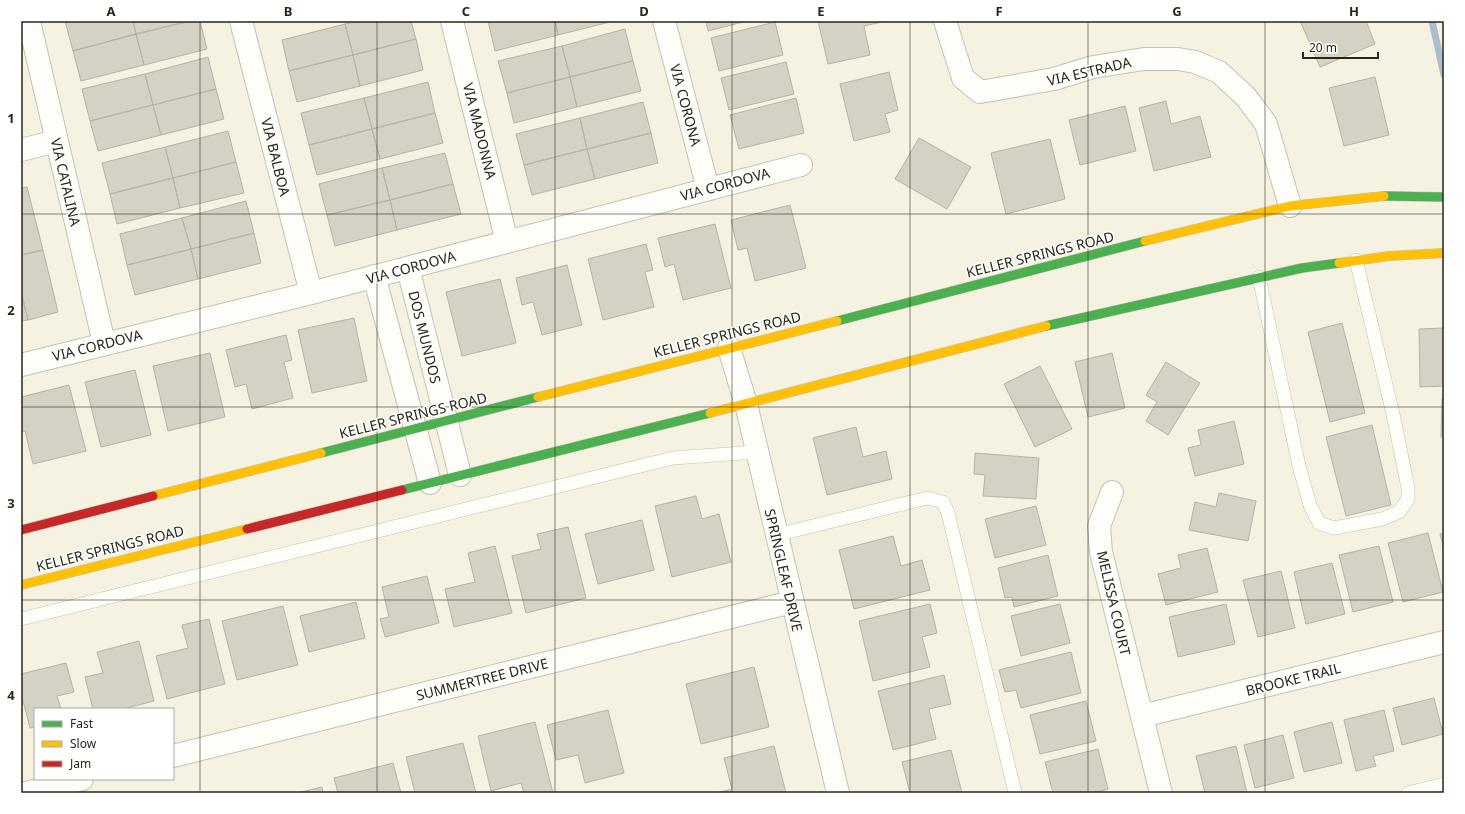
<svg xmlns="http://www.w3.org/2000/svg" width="1465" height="814" font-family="'Noto Sans',sans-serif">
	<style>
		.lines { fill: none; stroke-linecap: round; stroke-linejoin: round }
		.stream { stroke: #acbecd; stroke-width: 7 }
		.building { fill: #d4d2c4; stroke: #b6b3a6 }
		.lane-casing { stroke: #c4c2b4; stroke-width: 14 }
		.street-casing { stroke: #c4c2b4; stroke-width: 24 }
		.fast-casing { stroke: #c4c2b4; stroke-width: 10 }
		.slow-casing { stroke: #c4c2b4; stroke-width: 10 }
		.jam-casing { stroke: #c4c2b4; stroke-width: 10 }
		.lane { stroke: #fefdfa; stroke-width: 13 }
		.street { stroke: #fefdfa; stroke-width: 22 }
		.fast { stroke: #4caf50; stroke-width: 9 }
		.slow { stroke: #ffc107; stroke-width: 9 }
		.jam { stroke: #c62828; stroke-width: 9 }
		.grid { fill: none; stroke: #28251a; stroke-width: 1; stroke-opacity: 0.55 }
		.labels { text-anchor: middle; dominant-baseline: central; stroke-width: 3; stroke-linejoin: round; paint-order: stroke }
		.street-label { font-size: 14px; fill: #28251a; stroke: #fff }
		.neatline { fill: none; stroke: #28251a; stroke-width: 1.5 }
		.grid-label { font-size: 13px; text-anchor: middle; font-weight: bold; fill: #28251a }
	</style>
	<rect width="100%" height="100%" fill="#f6f2e1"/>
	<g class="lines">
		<path class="stream" d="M1432,21l12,54"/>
	</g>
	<path class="building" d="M65,21h68l3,13 -63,17z
		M133,21h57l-54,13z
		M190,21h10l7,28 -63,16 -8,-31z
		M358,21h53l5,18 -63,16 -8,-31z
		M488,21h67l3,14 -63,16z
		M555,21h59l-56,14z
		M706,21h41l-39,10z
		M818,21h68l-22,5 6,29 -42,9z
		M1305,21h61l9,23 -55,23 -19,-44z
		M775,22l8,33 -64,16 -8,-33z
		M345,24l8,31 -64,16 -7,-31z
		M625,29l8,32 -63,16 -8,-31z
		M136,34l8,31 -63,16 -8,-30z
		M416,39l7,31 -63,16 -7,-31z
		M562,46l8,31 -63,16 -9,-32z
		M353,55l7,31 -63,16 -8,-31z
		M208,57l8,32 -63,16 -8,-31z
		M633,61l8,30 -64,16 -7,-30z
		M786,62l8,32 -65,16 -8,-32z
		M889,72l9,38 -13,4 5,18 -36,9 -14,-57z
		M145,74l8,31 -63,16 -8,-32z
		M570,77l7,30 -63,16 -7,-30z
		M1375,77l14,58 -45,11 -15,-58z
		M428,82l7,31 -63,16 -8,-31z
		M216,89l8,30 -63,16 -8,-30z
		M364,98l8,31 -63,16 -8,-32z
		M796,98l8,35 -65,16 -9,-34z
		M1166,101l5,23 29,-8 11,41 -57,14 -15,-63z
		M643,102l8,31 -64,16 -7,-31z
		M153,105l8,30 -63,16 -8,-30z
		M1125,106l11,45 -56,14 -11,-45z
		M435,113l8,30 -63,16 -8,-30z
		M580,118l7,31 -63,16 -8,-31z
		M372,129l8,30 -63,16 -8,-30z
		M228,131l8,31 -63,16 -8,-31z
		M651,133l7,30 -63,16 -8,-30z
		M919,138l52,29 -24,42 -52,-30z
		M1050,139l15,60 -59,15 -15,-61z
		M165,147l8,31 -63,16 -8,-31z
		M587,149l8,30 -63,16 -8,-30z
		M445,153l8,31 -63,16 -8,-32z
		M236,162l8,31 -64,15 -7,-30z
		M382,168l8,32 -63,15 -8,-31z
		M173,178l7,30 -63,16 -7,-30z
		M453,184l8,30 -64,16 -7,-30z
		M27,187l16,63 -22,5v-67z
		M390,200l7,30 -62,16 -8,-31z
		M246,201l8,32 -63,16 -9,-31z
		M790,205l16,63 -51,13 -8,-33 -9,2 -7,-30z
		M182,218l9,31 -64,16 -7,-31z
		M715,224l16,64 -48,12 -9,-36 -9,3 -7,-29z
		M254,233l7,30 -63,16 -7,-30z
		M646,244l7,26 -8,2 9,35 -51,13 -15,-61z
		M191,249l7,30 -63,16 -8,-30z
		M43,250l15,62 -30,8 -7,-28v-37z
		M567,265l15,60 -40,10 -9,-33 -11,3 -6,-27z
		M500,279l16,64 -54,13 -16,-64z
		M21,292l7,28 -7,1z
		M354,318l13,63 -55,12 -14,-63z
		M1342,323l23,90 -35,9 -22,-90z
		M1444,328v58l-24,1 -1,-58z
		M286,335l6,25 -8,2 9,36 -41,11 -6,-25 -11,3 -9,-37z
		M210,353l15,64 -57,14 -15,-65z
		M1112,353l13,55 -37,9 -13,-55z
		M1166,362l34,21 -32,52 -22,-14 11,-19 -11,-7z
		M1040,366l32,63 -37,18 -31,-63z
		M135,370l16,65 -50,12 -16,-65z
		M69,385l17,66 -53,13 -8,-33 -4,1v-35z
		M1442,399h2v38h-3z
		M1234,421l10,43 -49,12 -7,-28 13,-3 -3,-15z
		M1372,425l19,80 -45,11 -20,-79z
		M856,427l7,30 23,-6 6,28 -65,16 -14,-57z
		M975,453l64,5 -3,41 -53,-3 2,-21 -11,-1z
		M1219,493l37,8 -8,40 -59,-11 6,-28 21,5z
		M696,496l6,23 17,-5 12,48 -59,15 -17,-71z
		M1036,506l10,39 -51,13 -10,-39z
		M642,520l12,50 -56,14 -13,-50z
		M568,527l18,71 -60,15 -14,-57 29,-7 -4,-15z
		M1428,533l15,59 -40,10 -15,-59z
		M1444,533v17l-4,-16z
		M893,536l8,30 21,-6 8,30 -76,19 -15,-59z
		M495,546l17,67 -58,14 -9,-38 30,-7 -7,-29z
		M1379,546l14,56 -40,10 -14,-57z
		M1207,548l11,44 -52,13 -8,-31 23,-6 -3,-13z
		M1048,555l10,41 -44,11 -2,-10 -7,1 -7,-30z
		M1332,563l13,51 -39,10 -12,-52z
		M1281,571l14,57 -37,9 -15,-57z
		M427,576l12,47 -54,14 -5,-18 9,-2 -7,-30z
		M356,602l9,36 -56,14 -9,-36z
		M930,604l7,29 -15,4 8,30 -57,14 -14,-60z
		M1060,604l10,39 -49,13 -10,-40z
		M1226,604l9,40 -57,13 -9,-40z
		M283,606l15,59 -61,15 -15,-59z
		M209,619l16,65 -58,15 -11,-43 32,-8 -6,-23z
		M139,641l15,60 -31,8h-30l-8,-32 18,-4 -6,-21z
		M1071,652l10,41 -60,15 -5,-18 -11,2 -6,-22z
		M66,663l8,29 -17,4 4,13h-26v18l-5,1 -9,-35v-19z
		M754,667l15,60 -68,17 -15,-60z
		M944,675l7,29 -22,5 7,30 -43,11 -15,-59z
		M1434,698l9,36 -41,11 -9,-37z
		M1086,701l10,40 -56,13 -10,-39z
		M608,710l16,63 -39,10 -7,-28 -22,5 -9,-35z
		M1384,710l10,41 -21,5 3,10 -20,5 -12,-51z
		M535,722l18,71h-29l-3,-10 -30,8 -13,-55z
		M1332,722l10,41 -38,9 -10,-40z
		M1283,735l11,43 -39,10 -11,-43z
		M463,743l13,50h-61l-9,-36z
		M774,746l12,47h-70l16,-4 -8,-31z
		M1236,746l11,47h-42l-9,-37z
		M1098,749l10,40 -14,4h-41l-8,-31z
		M951,750l11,43h-52l-8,-31z
		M393,763l8,30h-63l-4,-15z
		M322,787l1,6h-26z"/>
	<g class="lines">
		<g class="lane-casing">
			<path id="lane" d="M1259,277l40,189 11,39 9,18 15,5 48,-9 17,-7 9,-13v-11l-15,-74 -37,-154
				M776,535l151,-37 16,4 5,11 67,280
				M21,619l652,-161 84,-6
				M1408,793l36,-9"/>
		</g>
		<g class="street-casing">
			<path id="street" d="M29,21l75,322
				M241,21l70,272
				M452,21l55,221
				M664,21l44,168
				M945,21l18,57 17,14 74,-13 39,-12 51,-8h34l17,3 24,10 27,25 20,27 24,82
				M21,150l35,-9
				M408,268l52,207
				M374,276l56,207
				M729,348l17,56 92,389
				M21,365l290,-72 490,-128
				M1112,492l-13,34 2,26 60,241
				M1142,716l302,-74
				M173,756l619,-154
				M26,793l56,-14"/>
		</g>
		<g class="fast-casing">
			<path id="fast" d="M1384,196l60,1
				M837,321l308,-80
				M1046,326l256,-58 37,-5
				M321,453l217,-56
				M402,490l308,-77"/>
		</g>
		<g class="slow-casing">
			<path id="slow" d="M1145,241l145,-35 94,-10
				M1339,263l50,-7 55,-3
				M538,397l299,-76
				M710,413l336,-87
				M153,496l168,-43
				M21,585l226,-56"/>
		</g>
		<g class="jam-casing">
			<path id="jam" d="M247,529l155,-39
				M21,530l132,-34"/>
		</g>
		<use href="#lane" class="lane"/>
		<use href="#street" class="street"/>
		<use href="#fast" class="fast"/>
		<use href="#slow" class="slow"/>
		<use href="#jam" class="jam"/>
	</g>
	<path class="grid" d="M200,21v772M377,21v772M555,21v772M732,21v772M910,21v772M1088,21v772M1265,21v772M21,214h1423M21,407h1423M21,600h1423"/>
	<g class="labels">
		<g class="street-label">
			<text transform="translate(1089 71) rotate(-13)">VIA ESTRADA</text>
			<text transform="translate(686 105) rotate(75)">VIA CORONA</text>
			<text transform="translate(480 131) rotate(76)">VIA MADONNA</text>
			<text transform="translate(276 157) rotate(76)">VIA BALBOA</text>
			<text transform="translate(66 182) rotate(77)">VIA CATALINA</text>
			<text transform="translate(725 184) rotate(-15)">VIA CORDOVA</text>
			<text transform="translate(1040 254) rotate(-14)">KELLER SPRINGS ROAD</text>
			<text transform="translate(411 267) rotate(-15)">VIA CORDOVA</text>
			<text transform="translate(727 334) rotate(-14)">KELLER SPRINGS ROAD</text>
			<text transform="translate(425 337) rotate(76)">DOS MUNDOS</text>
			<text transform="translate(97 345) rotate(-14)">VIA CORDOVA</text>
			<text transform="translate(413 415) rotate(-14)">KELLER SPRINGS ROAD</text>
			<text transform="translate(110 548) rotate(-14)">KELLER SPRINGS ROAD</text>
			<text transform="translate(784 570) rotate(77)">SPRINGLEAF DRIVE</text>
			<text transform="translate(1114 603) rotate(77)">MELISSA COURT</text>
			<text transform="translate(482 679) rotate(-14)">SUMMERTREE DRIVE</text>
			<text transform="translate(1293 679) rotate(-14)">BROOKE TRAIL</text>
		</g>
	</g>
	<rect width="1465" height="814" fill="none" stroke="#ffffff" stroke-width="44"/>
	<rect x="34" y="708" width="140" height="72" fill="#ffffff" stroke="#a9a8a3"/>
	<rect x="42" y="721" width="20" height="6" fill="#4caf50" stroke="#a9a8a3"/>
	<text x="70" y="728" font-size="12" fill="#28251a">Fast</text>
	<rect x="42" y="741" width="20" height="6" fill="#ffc107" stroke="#a9a8a3"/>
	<text x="70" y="748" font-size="12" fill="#28251a">Slow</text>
	<rect x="42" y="761" width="20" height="6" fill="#c62828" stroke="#a9a8a3"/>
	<text x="70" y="768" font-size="12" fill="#28251a">Jam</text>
	<path d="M1303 52v6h75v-6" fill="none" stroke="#28251a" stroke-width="2"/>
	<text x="1309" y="52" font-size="12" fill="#28251a" stroke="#ffffff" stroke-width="3" paint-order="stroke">20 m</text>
	<rect x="22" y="22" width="1421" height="770" class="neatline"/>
	<g class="grid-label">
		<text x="111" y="16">A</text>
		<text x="288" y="16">B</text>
		<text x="466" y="16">C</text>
		<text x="644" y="16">D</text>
		<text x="821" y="16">E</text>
		<text x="999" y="16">F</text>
		<text x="1177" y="16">G</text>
		<text x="1354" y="16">H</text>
		<text x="11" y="123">1</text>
		<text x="11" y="315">2</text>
		<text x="11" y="508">3</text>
		<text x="11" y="700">4</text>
	</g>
</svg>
